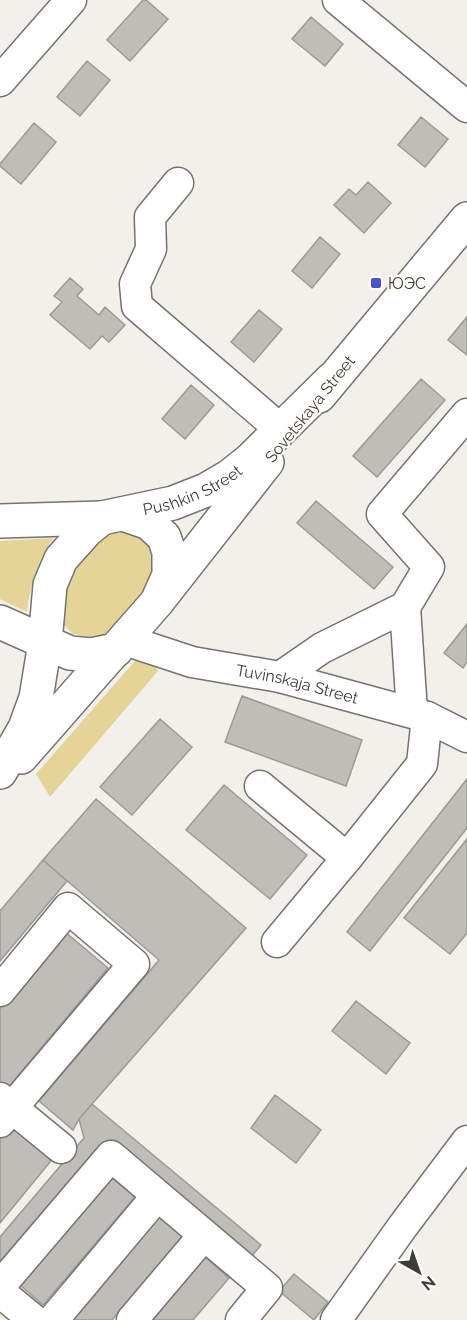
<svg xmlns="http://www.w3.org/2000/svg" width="467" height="1320" font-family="Raleway,sans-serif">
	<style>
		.green { fill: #e4d497 }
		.building { fill: #bebdb8; stroke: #9b9a95; stroke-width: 1.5 }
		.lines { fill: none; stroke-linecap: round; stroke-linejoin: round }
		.minor-casing { stroke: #74736f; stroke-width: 33 }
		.major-casing { stroke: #74736f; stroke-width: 36 }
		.minor { stroke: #fff; stroke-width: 30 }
		.major { stroke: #fff; stroke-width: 33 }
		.poi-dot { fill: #4c52c8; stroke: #fffdf8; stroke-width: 2 }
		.labels { text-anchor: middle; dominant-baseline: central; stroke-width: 4.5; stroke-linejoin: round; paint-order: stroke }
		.poi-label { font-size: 16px; fill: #3c3c3a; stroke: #fffdf8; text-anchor: start }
		.street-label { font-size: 16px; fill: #3c3c3a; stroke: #fffdf8 }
	</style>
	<rect width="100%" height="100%" fill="#f1f0eb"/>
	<path class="green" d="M129,532l12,4 8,10 3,12v16l-8,20 -31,35 -13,7 -13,1 -14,-3 -9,-9 -5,-18 3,-24 36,-44 16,-6z
		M53,538c-16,26 -22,44 -26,74l-27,-13v-58z
		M151,660l7,11 -108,126 -14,-23 99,-113z"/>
	<path class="building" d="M143,0h3l22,19 -38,42 -23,-21z
		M311,17l32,27 -18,22 -33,-27z
		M87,61l23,19 -30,36 -23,-19z
		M421,117l27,22 -23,28 -27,-22z
		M34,123l22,19 -35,42 -21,-18v-2z
		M368,182l23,21 -27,30 -30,-28 15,-16 7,6z
		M320,237l20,17 -28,34 -20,-17z
		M70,278l13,11 -6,7 22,19 6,-8 20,18 -16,17 -7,-6 -12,13 -40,-34 12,-13 -8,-6z
		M259,310l23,19 -28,33 -23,-20z
		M467,317v38l-19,-15z
		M421,379l24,21 -68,77 -24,-21z
		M191,385l23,20 -29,34 -23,-20z
		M316,501l77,66 -19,22 -77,-66z
		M467,624v38l-4,6 -19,-15z
		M242,696l120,44 -16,46 -121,-44z
		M160,719l32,28 -60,68 -32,-28z
		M467,779v49l-97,123 -23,-19z
		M224,785l83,70 -37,44 -84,-69z
		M96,799l150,129 -154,176 -13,15 -6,11 -34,-29 120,-141 -116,-100z
		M467,839v94l-17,21 -46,-36z
		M43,860l24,21 -67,80v-50z
		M64,931l44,37 -101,121 -7,-6v-74z
		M356,1001l54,42 -24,31 -54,-43z
		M275,1095l46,35 -25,33 -45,-35z
		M92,1104l169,141 -11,13 -144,-117 -106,124v-28l84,-99 -5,-19z
		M13,1122l41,35 -54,66v-86z
		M111,1177l24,20 -92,108 -23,-20z
		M157,1215l26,22 -71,83h-44z
		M204,1256l25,22 -36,42h-44z
		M294,1274l34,28 -14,18 -35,-29z"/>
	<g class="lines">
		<g class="minor-casing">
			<g id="minor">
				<path d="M338,0l129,107"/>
				<path d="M0,81l71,-81"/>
				<path d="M178,183l-28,34 1,32 -16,35 2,22 143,123"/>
				<path d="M405,607l7,105"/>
				<path id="s1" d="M125,640l67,22 88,15 147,40 40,20"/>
				<path d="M280,677l42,-29 83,-41 24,-40 -47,-53 85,-100"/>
				<path d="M260,786l87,72 75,-94 5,-47"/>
				<path d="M277,942l70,-84"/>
				<path d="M0,991l68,-83 66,56 -134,158"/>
				<path d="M0,1098l61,50"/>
				<path d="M0,1286l111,-130 156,132 -26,32"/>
				<path d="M0,1292l34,28"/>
				<path d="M53,1320l104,-124"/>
				<path d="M132,1320l72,-85"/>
				<path d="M336,1320l67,-94 64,-85"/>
			</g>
		</g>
		<g class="major-casing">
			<g id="major">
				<path d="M319,396l148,-177"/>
				<path d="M0,521l102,-3"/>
				<path d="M157,602l110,-140"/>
				<path d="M0,622l70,31 21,2 25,-5"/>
				<path d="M21,757l136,-155 12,-27v-23l-5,-15 -15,-14 -26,-9"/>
				<path id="s2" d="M0,772l25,-44 11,-30 9,-55 5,-58 11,-26 26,-29 15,-12 71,-15 33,-13 24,-14 20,-16 82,-81"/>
			</g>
		</g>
		<use href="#minor" class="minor"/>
		<use href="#major" class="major"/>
	</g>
	<rect class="poi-dot" x="370" y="277" width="12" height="12" rx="3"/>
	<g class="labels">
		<g class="poi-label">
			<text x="388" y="283">ЮЭС</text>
		</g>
		<g class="street-label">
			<text transform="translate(310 409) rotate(-51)">Sovetskaya Street</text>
			<text stroke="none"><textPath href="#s2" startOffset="378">Pushkin Street</textPath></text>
			<text stroke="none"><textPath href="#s1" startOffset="178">Tuvinskaja Street</textPath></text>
		</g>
	</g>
	<g transform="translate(419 1272) rotate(140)" stroke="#fffdf8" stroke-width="4.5" paint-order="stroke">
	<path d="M0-4.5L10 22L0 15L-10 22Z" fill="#3c3c3a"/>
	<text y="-9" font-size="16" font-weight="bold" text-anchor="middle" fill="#3c3c3a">N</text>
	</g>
</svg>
